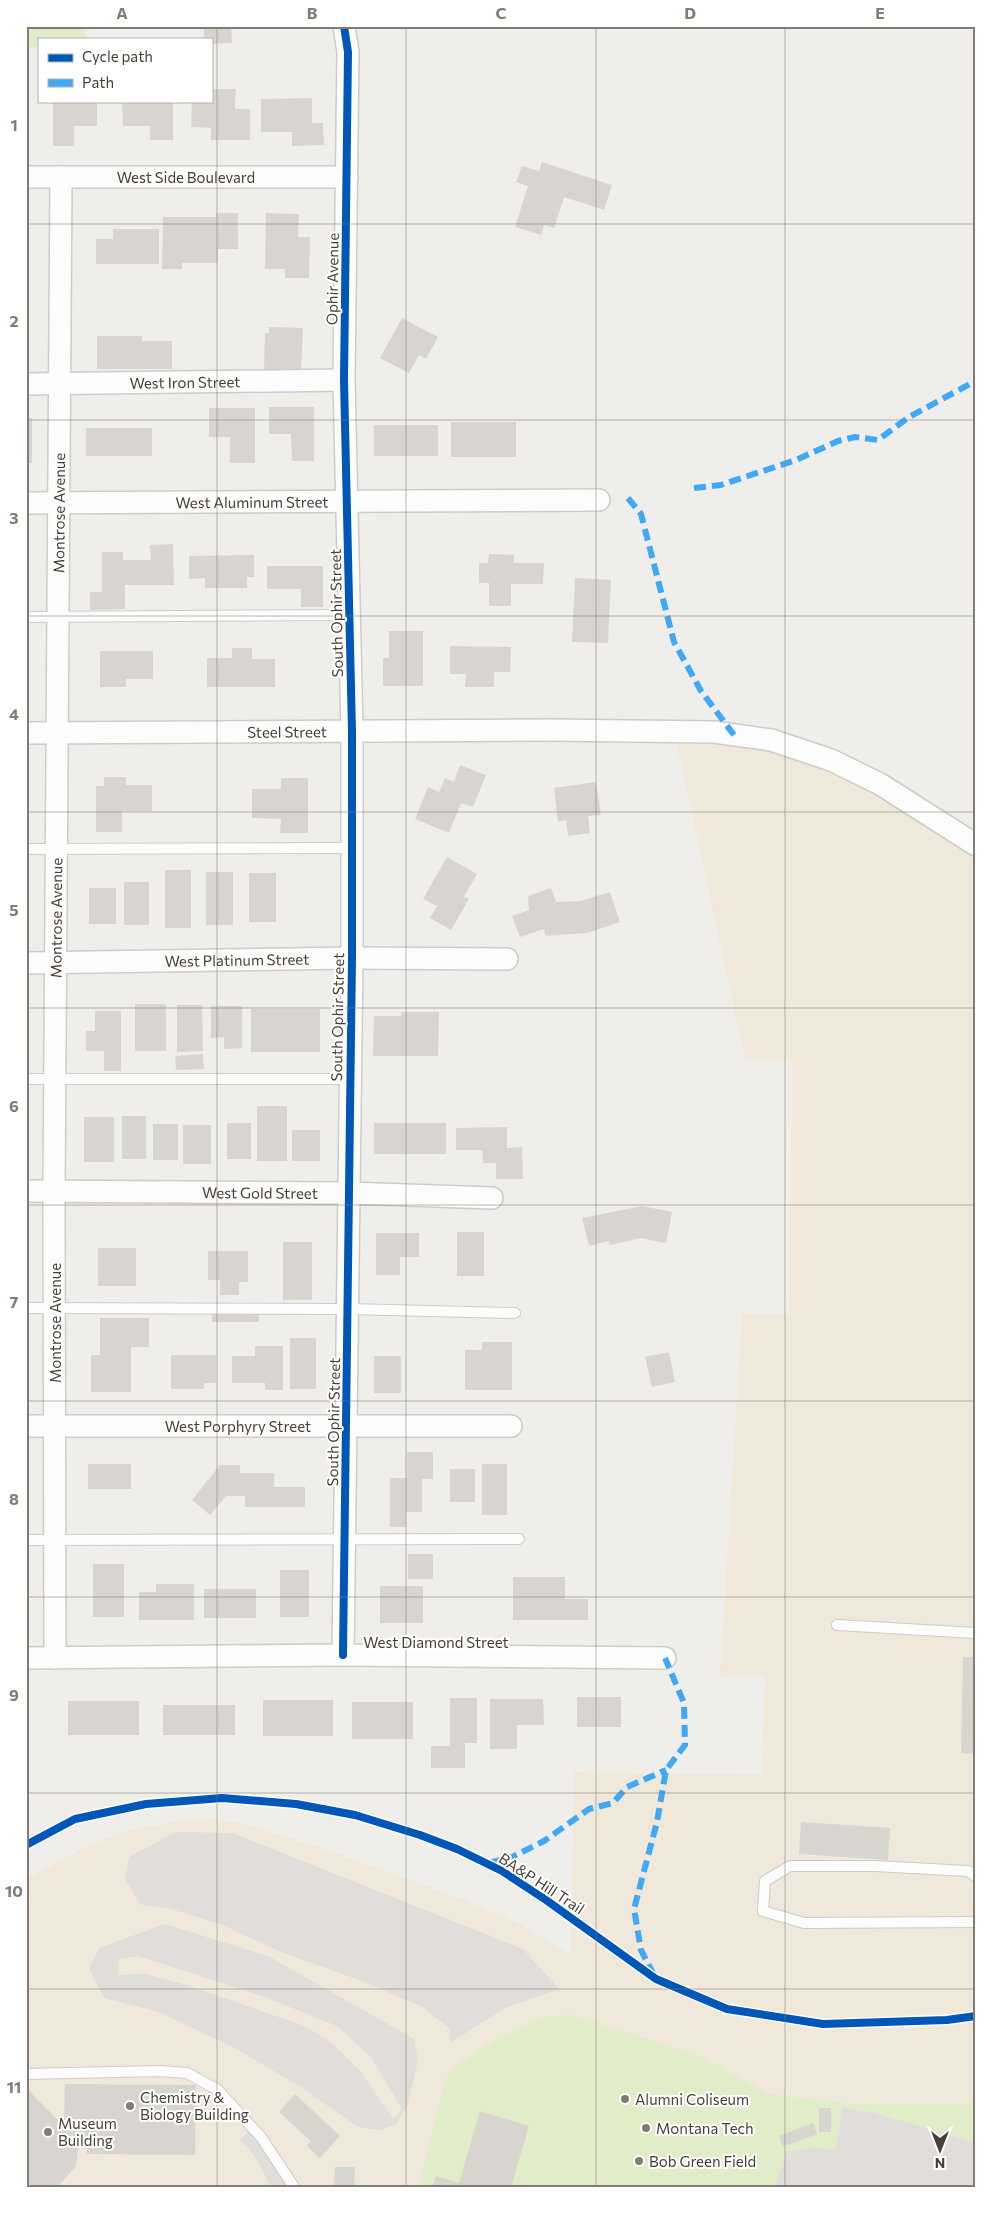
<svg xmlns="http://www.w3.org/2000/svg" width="1002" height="2213" font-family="Commissioner,sans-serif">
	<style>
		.education { fill: #efe8db }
		.green { fill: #e1ecc8 }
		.parking { fill: #e0ddda; fill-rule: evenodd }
		.building { fill: #d8d5d1 }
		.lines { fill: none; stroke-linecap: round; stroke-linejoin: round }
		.service-casing { stroke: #ceccc7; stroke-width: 12 }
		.minor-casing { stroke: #ceccc7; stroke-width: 24 }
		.service { stroke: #fdfcfc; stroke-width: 10 }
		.minor { stroke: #fdfcfc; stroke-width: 21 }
		.quiet { stroke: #3fa9f5; stroke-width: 6; stroke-dasharray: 12 6; stroke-linecap: butt }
		.cycleway-casing { stroke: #fff; stroke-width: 11 }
		.cycleway { stroke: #0057b8; stroke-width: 8 }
		.grid { fill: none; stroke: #827c74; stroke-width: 1; stroke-opacity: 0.55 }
		.poi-dot { fill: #827c74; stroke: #fff; stroke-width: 2 }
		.labels { text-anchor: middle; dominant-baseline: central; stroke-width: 4; stroke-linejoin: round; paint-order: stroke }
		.street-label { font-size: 15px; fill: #473f35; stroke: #fff }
		.poi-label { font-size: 15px; fill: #473f35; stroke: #fff; text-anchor: start }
		.neatline { fill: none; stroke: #827c74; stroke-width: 2 }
		.grid-label { font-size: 16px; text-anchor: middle; font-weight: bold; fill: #827c74 }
	</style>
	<rect width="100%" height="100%" fill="#f0eeea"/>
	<path class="education" d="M674,731l157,29 145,85v1342h-950v-308l61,-33 41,-15 52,-11 36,-1 33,6 87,28 129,47 55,24 51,31 3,-183 188,3 3,-99 -45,1 22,-363h47l3,-253 -47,-2z"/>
	<path class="green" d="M26,26h58l1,13h-46v8h-13z
		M572,2015l130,42 68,37 81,10h125v83h-557l27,-108 10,-14 40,-26 47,-22z"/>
	<path class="parking" d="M176,1832l57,1 290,116 36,40 -54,19 -55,35v-14l-27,-22 -61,-26 -81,-29 -61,-28 -49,-15 -31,-5 -15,-25 4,-22z
		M165,1924l105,33 144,82 4,21 -10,44 -12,20 -16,6 -22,-3 -54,-38 -69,-41 -76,-36 -55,-14 -15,-29 10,-21zM138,1956l127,41 72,29 34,31 31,52 -9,10 -32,-47 -28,-28 -28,-18 -119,-41 -40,-11 -28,1 1,-16z
		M842,2108l29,4 105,31v44h-201l11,-35 28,-5 22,3z
		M248,2131l10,7 27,44 2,5h-16l-14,-27 -9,-12 -8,-7z"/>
	<path class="building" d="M204,26h27l1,17 -21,1v-5h-7z
		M211,89h25l-1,20h15v31h-39v-12l-20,-1 1,-26h19z
		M312,98v25h11l1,22 -32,1v-14h-31v-33z
		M53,101h44v25h-23v20h-21z
		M122,101h51v39h-23v-14h-27z
		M542,162l70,23 -8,25 -40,-13 -10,31 -10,-3 -3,10 -26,-8 13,-41 -12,-4 6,-16 17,5z
		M216,213h22v36h-20v14h-36v6h-20l1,-52h53z
		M266,213l33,1 -1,23h12l-1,41h-24v-9h-20z
		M113,229h46v35h-63v-25h17z
		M402,318l36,19 -12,22 -7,-4 -10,18 -29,-15z
		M269,327l34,1 -2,43 -37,-2 1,-36h4z
		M97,336h45v5h30v28h-75z
		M269,407h45v54h-22l-1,-27h-22z
		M209,408h46v55h-25v-26h-21z
		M26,418h6v45h-6z
		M451,422h65v35h-65z
		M374,425h64v31h-64z
		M86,428h66v28h-66z
		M173,544l1,41h-49v24l-35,1v-18h12v-40h21v8h28l-1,-15z
		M489,554l25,1v8h30l-1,21h-32v22h-22v-23h-10v-20h9z
		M254,555v22h-7v11h-42v-10l-16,1v-23z
		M267,566h56v41h-22v-18h-34z
		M575,578l36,2 -3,63 -36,-1z
		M389,631h34v55h-40v-28h6z
		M450,646l61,1 -1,25h-16v15h-29l1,-13h-16z
		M232,648h20v11h23v28h-68v-29h25z
		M100,651h53v28h-27v8h-26z
		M460,765l26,10 -13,32 -12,-4 -12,30 -34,-14 13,-32 11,5 6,-14 9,4z
		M104,777h22v8h26v26h-30v21h-26v-46h8z
		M281,778h27v55h-28l1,-14 -29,-1v-29h29z
		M596,782l5,33 -13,1 2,17 -22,3 -2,-16 -8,2 -4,-34z
		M447,857l30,17 -13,23 5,2 -18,31 -21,-12 7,-12 -14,-7z
		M165,870h26v58h-26z
		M206,872h27v53h-27z
		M249,873h27v49h-27z
		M124,882h25v43h-25z
		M89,888h27v36h-27z
		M551,888l5,14 24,-1 30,-9 10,30 -33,11 -41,3 -2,-7 -24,8 -8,-21 17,-6 -1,-14z
		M135,1004h31v47h-31z
		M177,1005h25l1,46 -26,1z
		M211,1006h31v42l-18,1v-12l-13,1z
		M251,1009h69v43h-69z
		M95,1011h26v60h-17v-20h-18v-20h9z
		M401,1012h38l-1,44h-65l1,-40h27z
		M203,1054l1,15 -28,1 -1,-14z
		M257,1106h30v55h-30z
		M122,1116h24v43h-24z
		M84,1117h30v45h-30z
		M227,1123h24v36h-24z
		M374,1123h72v31h-72z
		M153,1124h25v36h-25z
		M183,1125h28v39h-28z
		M507,1127v21l15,-1 1,32h-27v-16h-13l-1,-13h-26v-22z
		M292,1130h28v31h-28z
		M642,1206l30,6 -6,31 -25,-5 -31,7 -1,-4 -20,5 -7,-28z
		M457,1232h27v44h-27z
		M376,1233h43v24h-19v18h-24z
		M283,1242h29v58h-29z
		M98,1248h38v38h-38z
		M208,1251h40v31h-9v13h-19v-15h-12z
		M212,1313h47v9h-47z
		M100,1318h49v29h-18v45h-40v-37h9z
		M290,1338h26v51h-26z
		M482,1342h30v48h-47v-40h17z
		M255,1346h28v44h-18v-7h-33v-27h23z
		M669,1352l6,30 -23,5 -7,-30z
		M171,1355h45v28h-12v6h-33z
		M374,1356h27v37h-27z
		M407,1452h26v27h-11v33h-16v15h-16v-49h17z
		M88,1464h43v25h-43z
		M482,1464h25v51h-25z
		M220,1465h20v8h34v14h31v20h-60v-11h-19l-16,19 -18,-15z
		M450,1469h25v33h-25z
		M408,1554h25v25h-25z
		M93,1564h31v53h-31z
		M280,1570h29v47h-29z
		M513,1577h52v22h23v21h-75z
		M156,1584h38v36h-55v-28h17z
		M380,1586h43v37h-43z
		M204,1589h52v29h-52z
		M963,1657h13v97l-15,-1z
		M577,1697h44v30h-44z
		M450,1698h27v45h-12v25h-34v-22h19z
		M490,1699h53l1,26h-27v24h-27z
		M263,1700h70v36h-70z
		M68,1701h71v34h-71z
		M352,1702h61v37h-61z
		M163,1705h72v30h-72z
		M801,1822l89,6 -2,32 -89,-6z
		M65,2084l131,1 -1,70 -108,-1v-9l-8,-6 -3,27 -17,19 -27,2 -6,-6v-93l38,38z
		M295,2094l45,42 -20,22 -13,-12 4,-5 -32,-29z
		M819,2108h12v24h-12z
		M480,2111l49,15 -18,61h-78l3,-11 23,7z
		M813,2123l4,11 -34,13 -4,-11z
		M335,2167h20l-1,20h-20z"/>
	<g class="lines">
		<g class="service-casing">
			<path id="service" d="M26,617l324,-2
				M26,849l326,-1
				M26,1079h324
				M26,1308l322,1 167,4
				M26,1540l493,-1
				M837,1625l139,8
				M976,1877l-8,-6 -93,-5h-85l-25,15 -2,30 41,12 172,-1
				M26,2074l134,-3 27,2 31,17 43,47 33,50"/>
		</g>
		<g class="minor-casing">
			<g id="minor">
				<path id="s1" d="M26,177h321"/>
				<path id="s2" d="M26,384l318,-4"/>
				<path id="s3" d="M26,503l573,-3"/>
				<path id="s4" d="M26,733l522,-3 166,2 57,8 60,20 49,24 96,61"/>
				<path id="s5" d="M26,963l326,-5 155,1"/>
				<path id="s6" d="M26,1191l322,2 144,5"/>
				<path id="s7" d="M26,1426h485"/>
				<path d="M343,1655l9,-697v-226l-8,-352 4,-328 -4,-26"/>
				<path d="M26,1658l317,-3 322,3"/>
				<path id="s8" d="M55,1658l-1,-467 7,-1014"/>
			</g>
		</g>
		<use href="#service" class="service"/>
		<use href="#minor" class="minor"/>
		<path class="quiet" d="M694,488l27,-3 75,-25 42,-19 17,-4 23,3 31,-23 61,-33h6
			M628,498l13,16 33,128 27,49 33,44
			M488,1863l24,-6 32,-16 45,-32 24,-6 14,-16 39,-17
			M654,1975l-13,-25 -7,-41 23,-87 9,-52 19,-25 -1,-42 -19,-45"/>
		<g class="cycleway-casing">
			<path id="cycleway" d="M343,1655l9,-697v-226l-8,-352 4,-328 -4,-26
				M26,1845l49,-26 71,-15 76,-6 74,6 59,11 65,20 37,14 45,22 44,29 110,79 71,30 96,15 124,-4 29,-4"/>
		</g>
		<use href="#cycleway" class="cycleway"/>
	</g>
	<path class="grid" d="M217,26v2161M406,26v2161M596,26v2161M785,26v2161M26,224h950M26,420h950M26,616h950M26,812h950M26,1008h950M26,1205h950M26,1401h950M26,1597h950M26,1793h950M26,1989h950"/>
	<g class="poi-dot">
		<circle cx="625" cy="2099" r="5"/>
		<circle cx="130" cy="2106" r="5"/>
		<circle cx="646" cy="2128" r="5"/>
		<circle cx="48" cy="2132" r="5"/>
		<circle cx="639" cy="2161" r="5"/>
	</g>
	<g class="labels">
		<g class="street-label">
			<text stroke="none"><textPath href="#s1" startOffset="160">West Side Boulevard</textPath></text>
			<text transform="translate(332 279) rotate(-89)">Ophir Avenue</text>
			<text stroke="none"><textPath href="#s2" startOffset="159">West Iron Street</textPath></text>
			<text stroke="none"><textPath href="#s3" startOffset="226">West Aluminum Street</textPath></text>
			<text stroke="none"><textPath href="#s8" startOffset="1145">Montrose Avenue</textPath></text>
			<text transform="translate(336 613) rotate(-91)">South Ophir Street</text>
			<text stroke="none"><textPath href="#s4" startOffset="261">Steel Street</textPath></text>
			<text stroke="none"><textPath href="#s8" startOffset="740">Montrose Avenue</textPath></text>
			<text stroke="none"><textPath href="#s5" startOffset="211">West Platinum Street</textPath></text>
			<text transform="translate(337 1017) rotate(-89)">South Ophir Street</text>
			<text stroke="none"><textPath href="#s6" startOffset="234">West Gold Street</textPath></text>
			<text transform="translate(55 1323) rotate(-90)">Montrose Avenue</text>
			<text transform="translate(333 1422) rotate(-89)">South Ophir Street</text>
			<text stroke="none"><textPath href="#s7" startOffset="212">West Porphyry Street</textPath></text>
			<text x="436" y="1642">West Diamond Street</text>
			<text transform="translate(542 1883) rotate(33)">BA&amp;P Hill Trail</text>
		</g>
		<g class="poi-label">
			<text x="140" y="2097">Chemistry &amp;<tspan x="140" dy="17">Biology Building</tspan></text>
			<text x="635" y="2099">Alumni Coliseum</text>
			<text x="58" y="2123">Museum<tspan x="58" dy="17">Building</tspan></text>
			<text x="656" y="2128">Montana Tech</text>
			<text x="649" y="2161">Bob Green Field</text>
		</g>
	</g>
	<rect width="1002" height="2213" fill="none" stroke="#ffffff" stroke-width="55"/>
	<rect x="38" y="38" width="175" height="65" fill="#ffffff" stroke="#b5b2ae"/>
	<rect x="48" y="54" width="25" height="8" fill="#0057b8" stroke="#b5b2ae"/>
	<text x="82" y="62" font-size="15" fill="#473f35">Cycle path</text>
	<rect x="48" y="79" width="25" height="8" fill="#3fa9f5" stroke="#b5b2ae"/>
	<text x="82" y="88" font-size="15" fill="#473f35">Path</text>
	<g transform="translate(940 2150) rotate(180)" stroke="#ffffff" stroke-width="4" paint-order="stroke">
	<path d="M0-4L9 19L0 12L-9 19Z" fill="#473f35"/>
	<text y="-8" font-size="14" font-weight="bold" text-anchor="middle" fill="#473f35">N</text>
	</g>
	<rect x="28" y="28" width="946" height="2158" class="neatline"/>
	<g class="grid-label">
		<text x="122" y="19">A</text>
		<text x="312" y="19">B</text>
		<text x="501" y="19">C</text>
		<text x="690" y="19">D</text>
		<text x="880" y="19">E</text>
		<text x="14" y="131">1</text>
		<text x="14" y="327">2</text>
		<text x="14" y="524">3</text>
		<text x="14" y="720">4</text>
		<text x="14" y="916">5</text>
		<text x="14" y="1112">6</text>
		<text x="14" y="1308">7</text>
		<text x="14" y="1505">8</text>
		<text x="14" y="1701">9</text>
		<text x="14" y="1897">10</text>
		<text x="14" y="2093">11</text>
	</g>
</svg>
